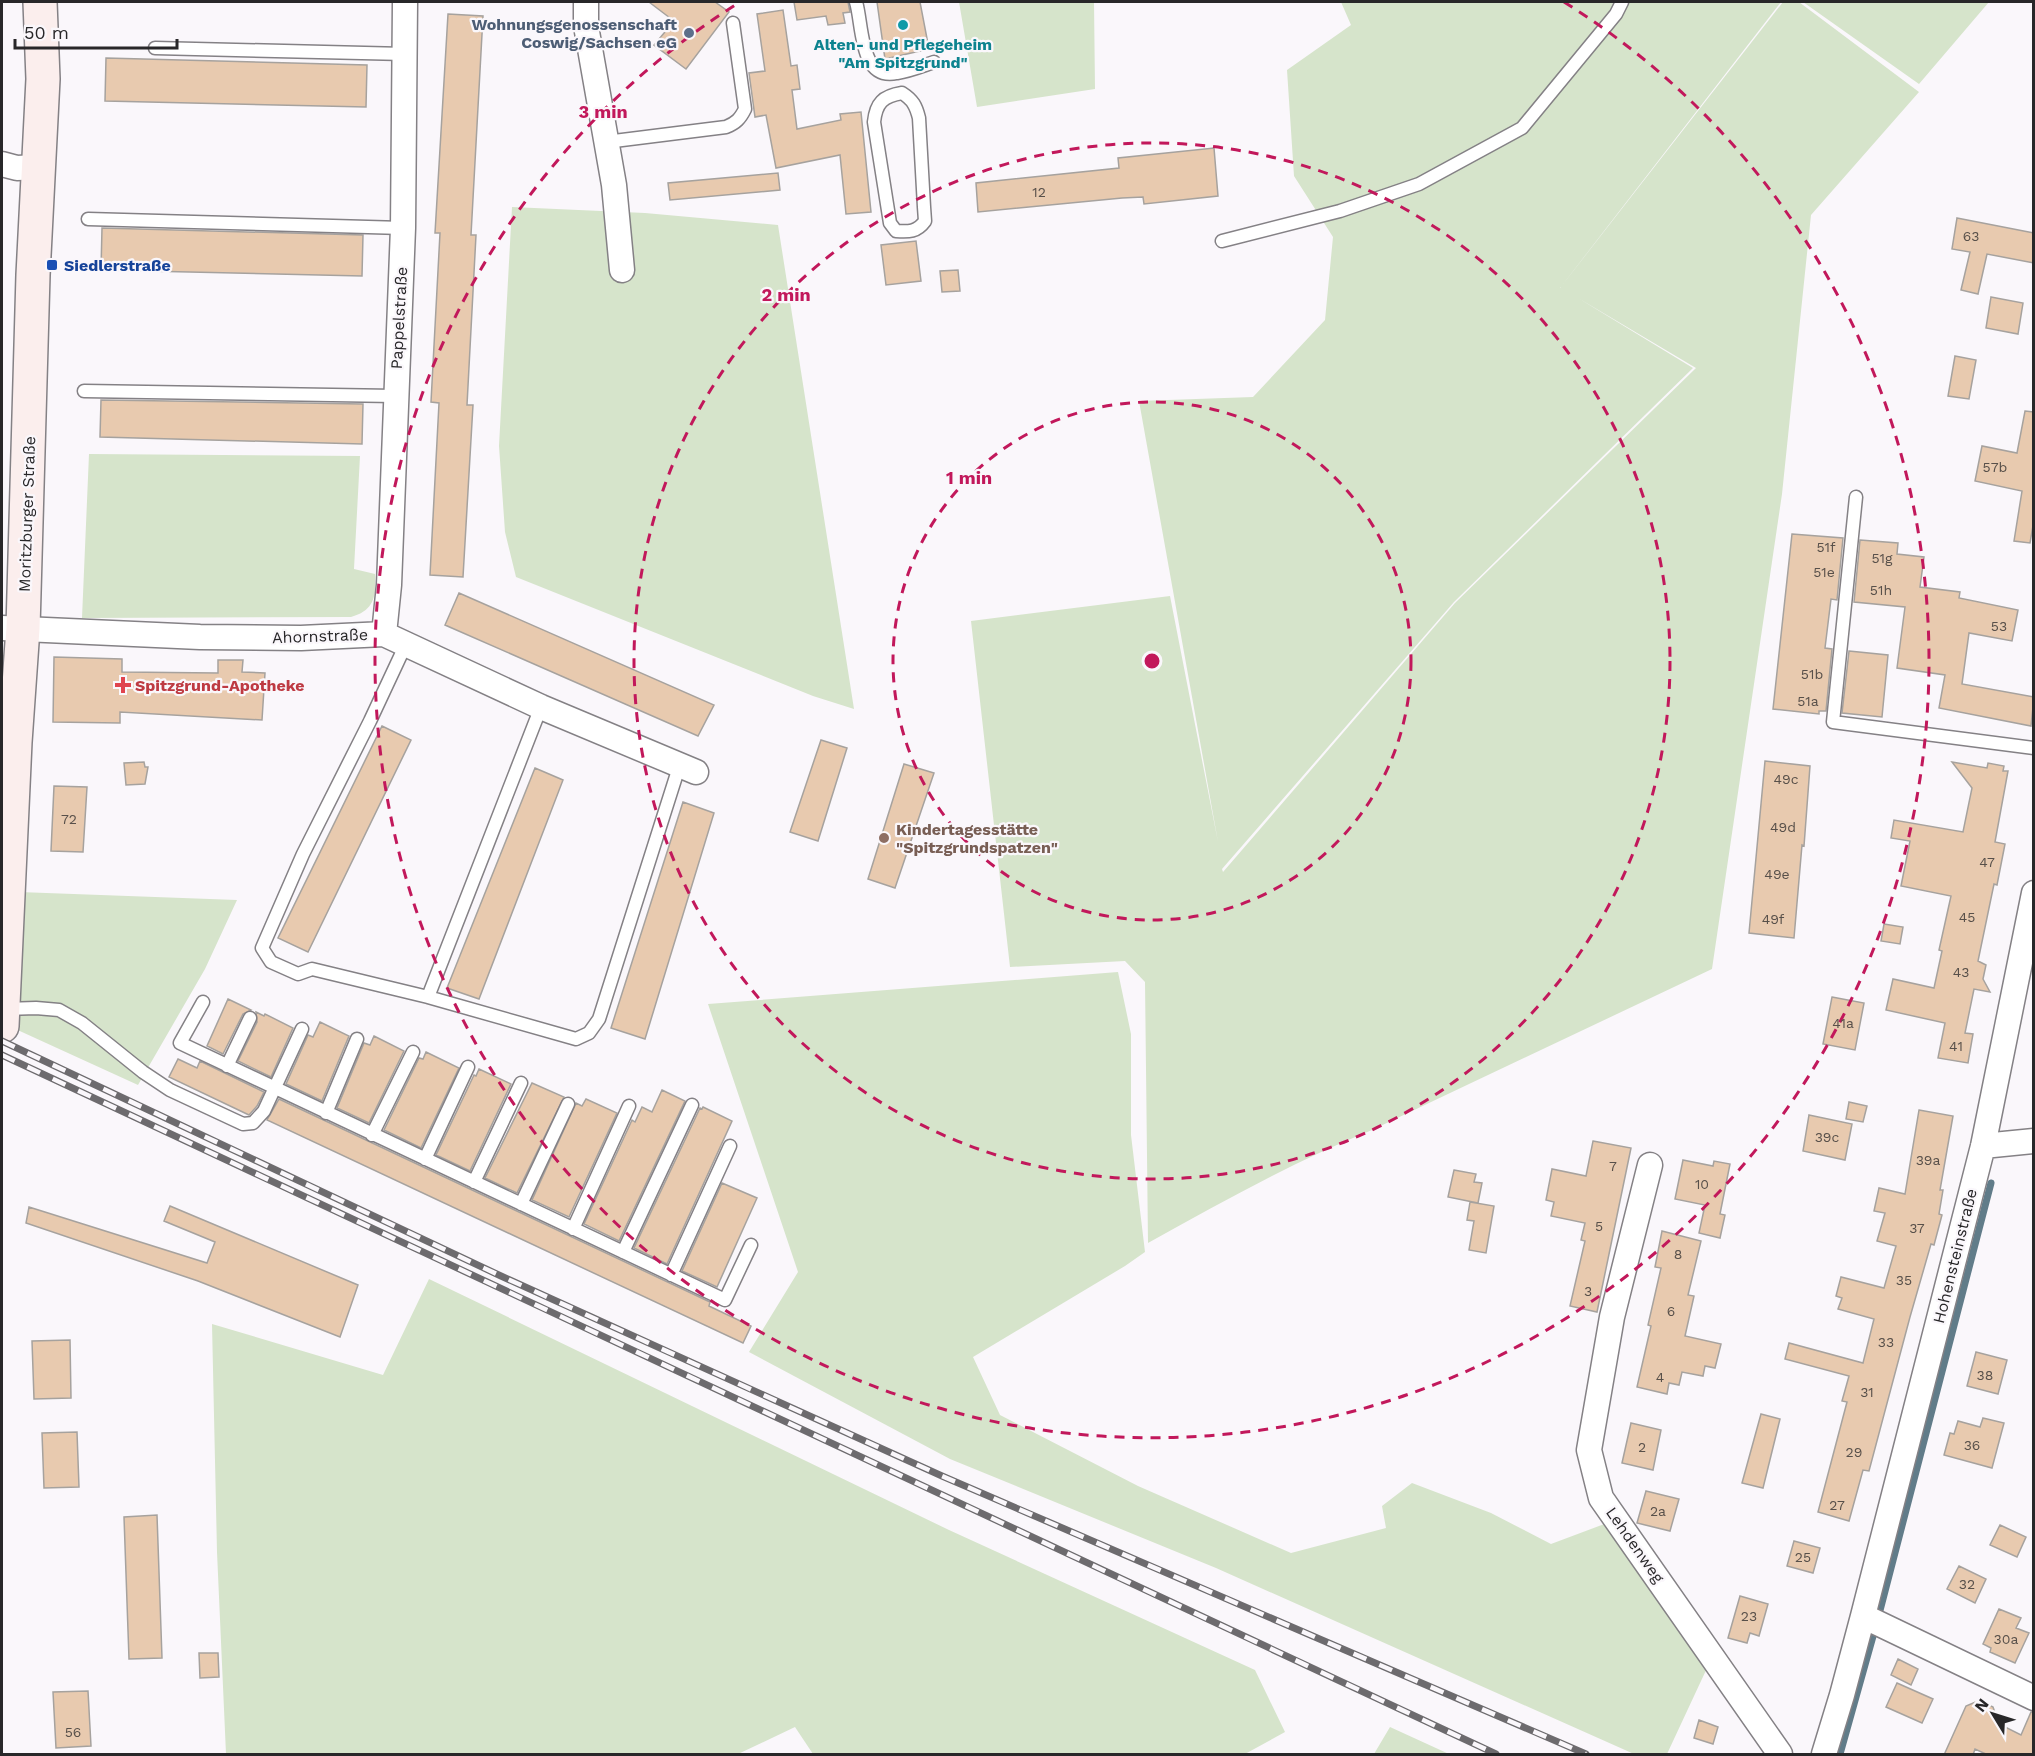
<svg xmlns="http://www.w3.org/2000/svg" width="2035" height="1756" font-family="'Work Sans',sans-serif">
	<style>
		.green { fill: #d6e4cb; fill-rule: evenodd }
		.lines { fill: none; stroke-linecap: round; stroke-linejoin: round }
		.stream { stroke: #617c89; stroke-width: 7 }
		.building { fill: #e8caaf; stroke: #a6a29e; stroke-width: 1.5 }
		.lane-casing { stroke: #848185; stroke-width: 15 }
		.street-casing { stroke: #848185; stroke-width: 27 }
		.secondary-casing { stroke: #848185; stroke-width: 36 }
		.lane { stroke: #fff; stroke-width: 12 }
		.street { stroke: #fff; stroke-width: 24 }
		.secondary { stroke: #fbeeed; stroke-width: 33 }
		.rail-casing { stroke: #6d6b6e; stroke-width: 7 }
		.rail { stroke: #faf7fb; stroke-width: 4.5; stroke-dasharray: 14; stroke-linecap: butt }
		.ring { fill: none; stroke: #c2185b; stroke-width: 3; stroke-dasharray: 10 8 }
		.culture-dot { fill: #0f9aa8; stroke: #faf7fb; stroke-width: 2 }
		.service-dot { fill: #5c6f8a; stroke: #faf7fb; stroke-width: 2 }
		.transit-dot { fill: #1a4fb4; stroke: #faf7fb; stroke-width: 2 }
		.health-dot { fill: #e0444e; stroke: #faf7fb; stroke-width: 2 }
		.education-dot { fill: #8d6e63; stroke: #faf7fb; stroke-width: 2 }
		.labels { text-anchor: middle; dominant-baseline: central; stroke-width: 4.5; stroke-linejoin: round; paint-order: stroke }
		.number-label { font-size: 14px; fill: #58504a }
		.service-label { font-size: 16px; font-weight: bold; fill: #4e5e75; stroke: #faf7fb; text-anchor: end }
		.culture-label { font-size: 16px; font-weight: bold; fill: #0d838f; stroke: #faf7fb }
		.transit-label { font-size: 16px; font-weight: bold; fill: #164399; stroke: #faf7fb; text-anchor: start }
		.street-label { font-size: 16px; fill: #282729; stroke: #faf7fb }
		.health-label { font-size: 16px; font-weight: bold; fill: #be3a42; stroke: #faf7fb; text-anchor: start }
		.education-label { font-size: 16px; font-weight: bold; fill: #785e54; stroke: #faf7fb; text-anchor: start }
		.centre { fill: #c2185b; stroke: #faf7fb; stroke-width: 3 }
		.ring-label { font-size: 18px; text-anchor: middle; font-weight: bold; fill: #c2185b; stroke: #faf7fb; stroke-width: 4.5; stroke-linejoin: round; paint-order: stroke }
	</style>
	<rect width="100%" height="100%" fill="#faf7fb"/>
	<path class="green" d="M959,2h135l1,87 -118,18z
		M1341,2h440l-221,286 223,-286h16l120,90 -108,123 -29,279 -70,475 -340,161c-79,32 -150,72 -224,113l-3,-261 -20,-21 -115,6 -39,-346 199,-25 48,246 -79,-441 114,-4 72,-77 8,-83 -39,-61 -7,-106 64,-45zM1578,298l118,70 -241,235 -232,269 -1,-3 232,-267 239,-234z
		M1803,2h186l-70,82z
		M512,207l133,6 133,12 76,484 -41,-13 -297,-119 -11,-45 -6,-86z
		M89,454l271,2 -6,113 21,5c1,22 0,36 -24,43l-269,1z
		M19,892l218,8 -32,69 -67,116 -127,-58z
		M1118,972l13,62v101l14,117 -20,14 -152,91 27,58 138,71 153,67 95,-25 -4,-22 30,-23 79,30 60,31 56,-21 101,143 -41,88h-33l-418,-186 -266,-109 -201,-107 49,-80 -90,-268z
		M429,1279l520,251 306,140 30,62 -40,22h-432l-18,-27 -57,27h-512l-9,-202 -5,-228 171,51z
		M1390,1727l59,27h-75z"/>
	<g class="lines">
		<path class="stream" d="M1840,1754l37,-132 114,-439"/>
	</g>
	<path class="building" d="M649,2h66l14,10 -43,57 -32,-24 20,-24z
		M794,2h54l2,10 -7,1 2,10 -17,2 -2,-9 -29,4z
		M877,2h43l9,47 -44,10z
		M783,10l8,56 6,-1 3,24 -8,1 5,39 44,-9 -1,-6 21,-2 10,100 -25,2 -6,-59 -64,13 -10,-53 -11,2 -6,-44 16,-2 -8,-57z
		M448,14l35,2 -12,219h5l-9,170h6l-10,172 -33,-2 9,-172 -8,-1 9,-169h-5z
		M106,58l261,7 -1,42 -261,-6z
		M1214,148l4,48 -74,8 -1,-7 -21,1 -144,14 -2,-29 143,-15 -1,-10z
		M778,173l2,17 -110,10 -2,-17z
		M1957,218l77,15v30l-47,-9 -9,40 -17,-4 9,-38 -18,-3z
		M102,228l261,7 -1,41 -261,-6z
		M916,241l5,40 -35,4 -5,-40z
		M958,270l2,21 -18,1 -2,-21z
		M1991,297l32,6 -5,31 -32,-6z
		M1955,356l21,4 -7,39 -21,-3z
		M101,400l262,4 -1,40 -262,-7z
		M2025,411l9,1v108l-4,23 -16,-2 8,-50 -47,-10 7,-35 35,7z
		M1792,534l51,4 -6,62 -6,-1 -6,49 7,1 -6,62h-7v3l-46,-5z
		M1860,540l38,3 -1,11 27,3 -4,30 40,5 -1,6 59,12 -6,31 -43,-8 -7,51 72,13 -3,29 -92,-18 6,-33 -48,-7 8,-61 -51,-5z
		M459,593l255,112 -16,31 -253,-111z
		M1849,651l39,4 -6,62 -40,-4z
		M54,657l68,2v13l96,1v-13h25l-1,12 23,1 -3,47 -142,-8v11l-67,-1z
		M382,726l29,14 -103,212 -30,-14z
		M821,740l26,8 -29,93 -28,-9z
		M1765,761l45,5 -6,80 -2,-1 -8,93 -45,-5z
		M144,762l1,5h3l-3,17 -19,1 -2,-22z
		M1952,762l35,6 1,-5 16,3 -1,5h5l-13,71 10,2 -8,41 -3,-1 -16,77 8,4 -3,14 7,13 -16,-3 -9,44 8,1 -5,29 -30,-5 7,-35 -59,-13 7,-31 41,9 8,-37 -3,-1 12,-54 -50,-10 9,-45 -19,-3 3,-18 69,12 9,-44z
		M904,764l30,9 -39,115 -27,-9z
		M535,768l28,12 -84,219 -32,-11z
		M54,786l33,1 -4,65 -32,-1z
		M683,802l31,11 -69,226 -34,-11z
		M1884,924l19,3 -3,17 -19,-3z
		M1832,997l32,6 -9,47 -32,-6z
		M228,999l23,11 -8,4 -20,40 -16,-8z
		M256,1012l8,4 1,-2 28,14 -22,49 -33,-16 19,-39z
		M320,1022l29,14 -27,65 -36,-17 22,-49 5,2z
		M374,1036l30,15 -35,72 -32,-15 27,-65 6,2z
		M426,1052l33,16 -38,80 -37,-18 35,-72 4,1z
		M178,1059l19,9 3,-7 64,31 -7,14 -8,9 -80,-38z
		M479,1069l32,15 -41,87 -34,-16 38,-80 2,1z
		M532,1083l32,14 -47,96 -32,-15z
		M662,1090l23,11 -66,140 -35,-17 48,-104 3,2 7,-15 10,5z
		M279,1099l431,203 -1,4 42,20 -8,17 -476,-223z
		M586,1099l31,14 -48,104 -37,-17 44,-97 6,3z
		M1849,1102l18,4 -4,16 -17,-3z
		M703,1107l29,14 -65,143 -33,-16 66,-140 2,1z
		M1919,1110l34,6 -13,74h3l-4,24 3,1 -8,30 -3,-1 -21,73 -41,154 -6,-1 -14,51 -31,-9 29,-110 -5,-1 7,-25 -64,-17 4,-16 74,20 11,-44 -36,-10 4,-11 -6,-2 5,-19 43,11 12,-42 -19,-5 8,-28 -11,-2 5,-23 26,6z
		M1809,1115l43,9 -7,36 -42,-9z
		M1593,1141l38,7 -34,164 -27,-6 15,-65 -4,-1 4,-17 -34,-7 3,-14 -8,-2 6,-31 34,7z
		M1683,1160l30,6 1,-5 16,3 -10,50 5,1 -5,23 -21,-5 6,-28 -30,-6z
		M1454,1170l22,4 -2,8 8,1 -4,20 -30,-6z
		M722,1183l35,15 -40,89 -35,-16z
		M1470,1202l24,4 -8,47 -17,-3 5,-29 -7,-1z
		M170,1206l188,79 -18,52 -142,-56 -172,-58 3,-16 178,56 8,-21 -51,-21z
		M1662,1231l39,10 -13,54 6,1 -9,40 36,8 -6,24 -10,-2 -2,10 -21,-4 -3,13 -10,-2 -2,11 -30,-7 14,-61 -3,-1 13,-57 -6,-1z
		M70,1340l1,58 -37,1 -2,-58z
		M1976,1352l31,8 -9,34 -31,-8z
		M1761,1414l19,5 -17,69 -21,-5z
		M1983,1418l21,5 -12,45 -48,-13 6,-22 4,1 4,-13 22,6z
		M1631,1423l30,7 -8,40 -31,-7z
		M77,1432l2,55 -35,1 -2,-55z
		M1646,1491l33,8 -9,32 -33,-8z
		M157,1515l5,143 -33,1 -5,-142z
		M2000,1525l26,12 -9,20 -27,-12z
		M1794,1541l26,7 -7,25 -26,-7z
		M1959,1566l27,13 -11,24 -28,-14z
		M1740,1596l28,8 -9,32 -9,-3 -3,10 -19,-5z
		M1999,1609l22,9 -5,10 13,5 -14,30 -25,-11 1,-4 -8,-4z
		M199,1653h19l1,24 -19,1z
		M1898,1659l20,10 -7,16 -20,-10z
		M1897,1683l36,16 -11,24 -36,-16z
		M88,1691l3,55 -35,2 -3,-56z
		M1980,1700l13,7 6,17 22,11 10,-23h3v43h-46l-13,-6 -2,6h-29l22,-49z
		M1699,1720l19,7 -5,17 -19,-6z"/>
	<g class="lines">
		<g class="lane-casing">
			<path id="lane" d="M856,2c7,23 3,79 41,71 13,-2 25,-7 37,-11
				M155,48l250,6
				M902,93c11,7 14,13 17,25l5,89 1,14c-8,11 -16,11 -29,10l-6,-8 -16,-101c2,-19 9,-26 28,-29z
				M606,142l120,-15c10,-4 14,-8 19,-18l-12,-86
				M88,219l315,9
				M1222,241l118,-30 79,-27 103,-56 94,-114 6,-12
				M84,391l311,5
				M1856,497l-23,225 201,26
				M406,644l-36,77 -67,133 -41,94 9,14 27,12 14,-5 116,28 148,42 13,-6 10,-14 80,-252
				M428,997l113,-290
				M203,1002l-23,41 545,257 26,-55
				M5,1009l31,-1 23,2 23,13 61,49 27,18 73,34 10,-1 11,-12 38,-82
				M227,1066l23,-48
				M326,1113l31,-74
				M372,1135l41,-83
				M425,1159l43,-92
				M474,1182l47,-99
				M521,1204l47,-100
				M573,1229l56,-123
				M623,1252l69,-147
				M671,1275l59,-129"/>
		</g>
		<g class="street-casing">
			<path id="street" d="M586,2v24l28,159 8,85
				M2,164l15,4 21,-1
				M2,628l198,9 101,1 83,-4 157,73 155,65
				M384,634l5,-49 14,-357 2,-226
				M1983,1146l51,-5
				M1650,1165l-38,152 -23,133 12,48 179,256
				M1863,1616l171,82
				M1824,1754l18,-59 21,-79 120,-470 51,-253"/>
		</g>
		<g class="secondary-casing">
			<path id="secondary" d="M2,1026l13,-284 8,-114 10,-353 10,-196 -3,-77"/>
		</g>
		<use href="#lane" class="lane"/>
		<use href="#street" class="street"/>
		<use href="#secondary" class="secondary"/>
		<g class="rail-casing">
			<path id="rail" d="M2,1041l499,235 441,200 644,278
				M2,1055l1494,699"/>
		</g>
		<use href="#rail" class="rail"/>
	</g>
	<g class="ring">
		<circle cx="1152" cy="661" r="259"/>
		<circle cx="1152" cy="661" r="518"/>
		<path d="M1564 2A777 777 0 1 1 740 2"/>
	</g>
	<circle class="culture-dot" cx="903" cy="25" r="6"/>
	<circle class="service-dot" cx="689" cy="33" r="6"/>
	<rect class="transit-dot" x="46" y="259" width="12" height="12" rx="3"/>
	<path class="health-dot" d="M120 676h6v6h6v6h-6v6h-6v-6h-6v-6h6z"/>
	<circle class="education-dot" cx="884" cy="838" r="6"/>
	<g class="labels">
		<g class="number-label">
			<text x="1039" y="192">12</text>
			<text x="1971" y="236">63</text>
			<text x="1995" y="467">57b</text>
			<text x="1826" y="547">51f</text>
			<text x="1882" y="558">51g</text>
			<text x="1824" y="572">51e</text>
			<text x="1881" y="590">51h</text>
			<text x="1999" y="626">53</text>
			<text x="1812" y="674">51b</text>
			<text x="1808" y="701">51a</text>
			<text x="1786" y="779">49c</text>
			<text x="69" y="819">72</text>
			<text x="1783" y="827">49d</text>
			<text x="1987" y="862">47</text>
			<text x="1777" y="874">49e</text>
			<text x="1967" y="917">45</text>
			<text x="1773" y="919">49f</text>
			<text x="1961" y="972">43</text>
			<text x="1843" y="1023">41a</text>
			<text x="1956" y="1046">41</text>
			<text x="1827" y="1137">39c</text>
			<text x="1928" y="1160">39a</text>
			<text x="1613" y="1166">7</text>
			<text x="1702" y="1184">10</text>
			<text x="1599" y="1226">5</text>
			<text x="1917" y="1228">37</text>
			<text x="1678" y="1254">8</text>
			<text x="1904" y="1280">35</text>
			<text x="1588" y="1291">3</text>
			<text x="1671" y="1311">6</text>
			<text x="1886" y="1342">33</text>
			<text x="1985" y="1375">38</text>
			<text x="1660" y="1377">4</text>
			<text x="1867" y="1392">31</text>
			<text x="1972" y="1445">36</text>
			<text x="1642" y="1447">2</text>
			<text x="1854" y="1452">29</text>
			<text x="1837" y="1505">27</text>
			<text x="1658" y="1511">2a</text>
			<text x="1803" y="1557">25</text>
			<text x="1967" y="1584">32</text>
			<text x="1749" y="1616">23</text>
			<text x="2006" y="1639">30a</text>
			<text x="73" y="1732">56</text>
		</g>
		<g class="service-label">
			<text x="677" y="24">Wohnungsgenossenschaft<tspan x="677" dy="18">Coswig/Sachsen eG</tspan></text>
		</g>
		<g class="culture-label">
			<text x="903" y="44">Alten- und Pflegeheim<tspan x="903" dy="18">"Am Spitzgrund"</tspan></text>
		</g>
		<g class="transit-label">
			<text x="64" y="265">Siedlerstraße</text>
		</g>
		<g class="street-label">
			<text transform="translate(399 318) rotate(-87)">Pappelstraße</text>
			<text transform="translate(27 514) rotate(-88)">Moritzburger Straße</text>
			<text transform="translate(320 636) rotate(-2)">Ahornstraße</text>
			<text transform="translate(1955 1256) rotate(-76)">Hohensteinstraße</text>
			<text transform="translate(1635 1545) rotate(55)">Lehdenweg</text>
		</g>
		<g class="health-label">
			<text x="135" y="685">Spitzgrund-Apotheke</text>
		</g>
		<g class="education-label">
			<text x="896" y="829">Kindertagesstätte<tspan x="896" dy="18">"Spitzgrundspatzen"</tspan></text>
		</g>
	</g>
	<circle cx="1152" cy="661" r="9" class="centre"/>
	<g class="ring-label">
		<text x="603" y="118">3 min</text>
		<text x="786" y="301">2 min</text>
		<text x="969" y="484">1 min</text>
	</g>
	<rect width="2035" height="1756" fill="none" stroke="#282729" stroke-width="6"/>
	<g transform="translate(1993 1714) rotate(308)" stroke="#faf7fb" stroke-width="4.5" paint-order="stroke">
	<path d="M0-4.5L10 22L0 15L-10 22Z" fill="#282729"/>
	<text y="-9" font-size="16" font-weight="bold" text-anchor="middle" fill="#282729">N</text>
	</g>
	<path d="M15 39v9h162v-9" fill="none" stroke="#282729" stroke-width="3"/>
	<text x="24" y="39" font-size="18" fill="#282729" stroke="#faf7fb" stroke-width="4.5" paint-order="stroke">50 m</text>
</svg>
